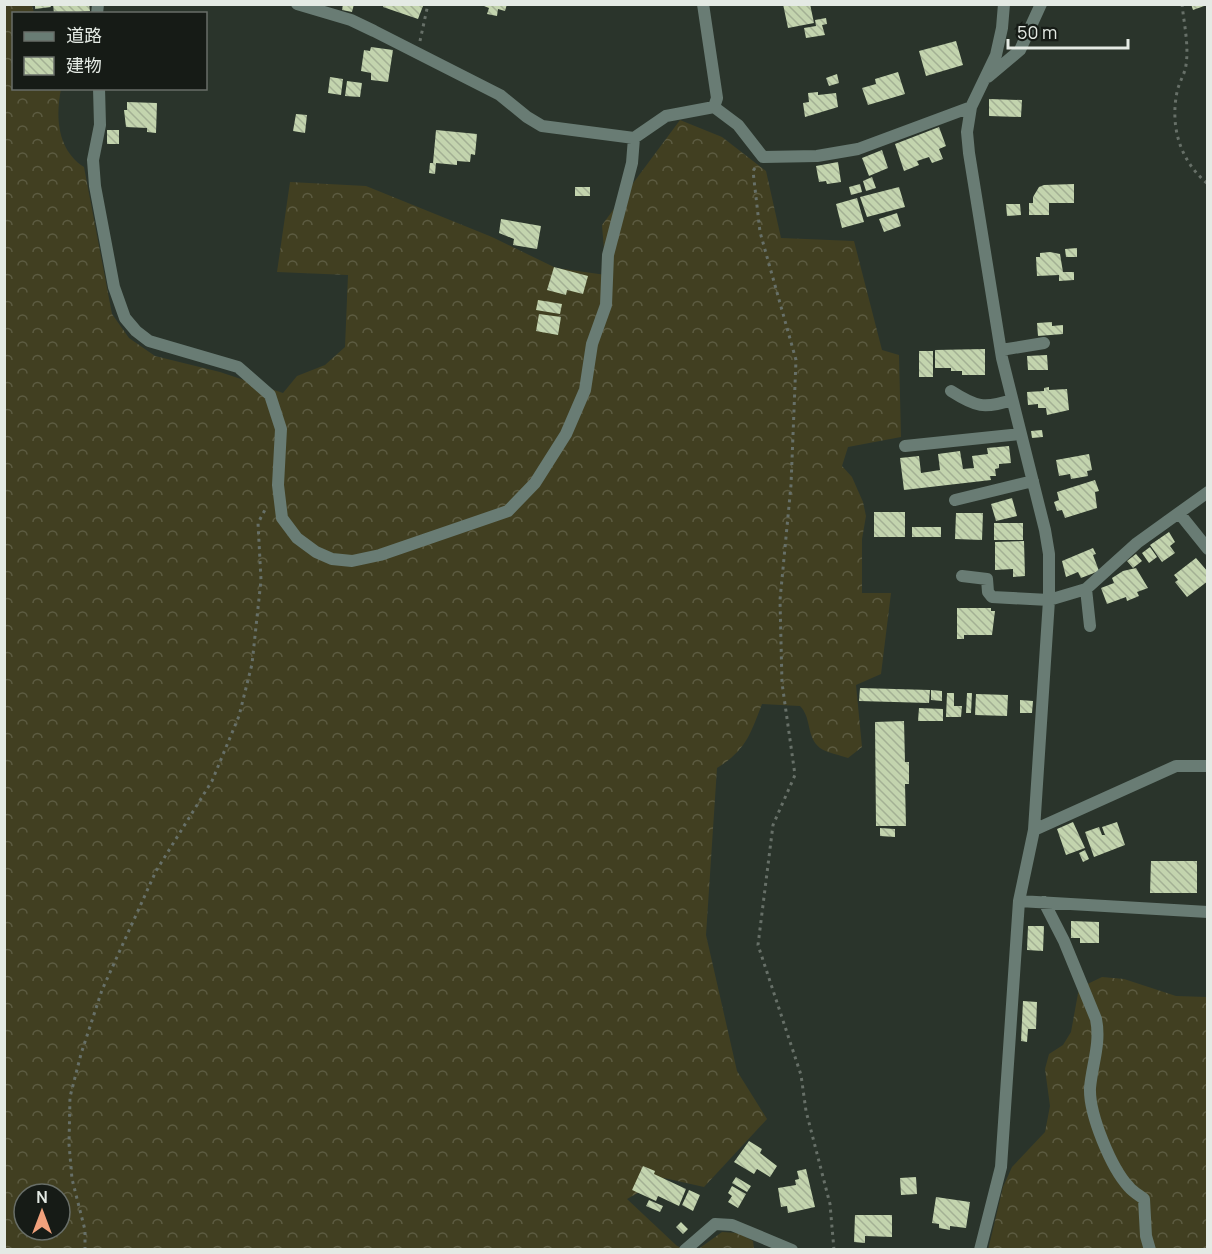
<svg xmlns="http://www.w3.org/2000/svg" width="1212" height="1254" font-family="Manrope,'Noto Sans JP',sans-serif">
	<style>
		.forest { fill: url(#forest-crowns); fill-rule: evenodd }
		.building { fill: url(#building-back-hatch) }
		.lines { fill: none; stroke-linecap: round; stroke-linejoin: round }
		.path { stroke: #677068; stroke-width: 3; stroke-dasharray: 3 4.5; stroke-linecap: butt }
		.street { stroke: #697c74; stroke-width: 12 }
	</style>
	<defs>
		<pattern id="forest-crowns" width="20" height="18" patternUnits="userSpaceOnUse" patternTransform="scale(1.5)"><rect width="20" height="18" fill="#413f21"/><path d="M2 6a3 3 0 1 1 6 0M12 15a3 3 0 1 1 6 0" fill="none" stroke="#5c5b41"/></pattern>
		<pattern id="building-back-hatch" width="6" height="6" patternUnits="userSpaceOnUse" patternTransform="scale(1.5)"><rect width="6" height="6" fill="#c3d4ae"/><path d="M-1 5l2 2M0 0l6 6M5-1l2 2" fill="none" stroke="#a3b094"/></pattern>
	</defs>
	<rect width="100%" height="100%" fill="#2a342b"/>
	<path class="forest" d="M5,5h27l2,8 -20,1v74l47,1c-6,30 -3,61 23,78l28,147 17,24 26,18 65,16 63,21 14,-17 28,-11 20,-18 3,-72 -71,-3 13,-90 76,4 126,51 64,31 50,7 -4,-50 78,-105 42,17 44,34 15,67 73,3 28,109 17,5 2,82 -53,10 -6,19 10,11 11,25 3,14 -4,23v54h29l-10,81 -25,11 6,62 -14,11c-8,-3 -21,-5 -28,-10 -14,-11 -8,-30 -20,-42l-38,-2c-12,31 -16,46 -45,64l-11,167 31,136 30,48 -63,68 -40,-9 -37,21 50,47 8,3 -680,1zM24,1194h36v36h-36z
		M1102,977l22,2 52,17 31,1v252l-219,1 15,-63 9,-20 33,-35 5,-26 -5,-37 4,-15 14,-9 8,-13 8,-44z
		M722,1232l16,1 15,8 1,8 -57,1z"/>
	<path class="building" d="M35,4h15l1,3 -16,2z
		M53,4h36l1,7 -36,3z
		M343,4h11l-2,8 -10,-2z
		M384,4h35l4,2 -5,13 -35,-12z
		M479,4h28l-2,7 -7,-2 -1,7 -10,-2 2,-6z
		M783,4h27l4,19 -26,5z
		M1191,4h16v1l-14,5z
		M826,18l1,6 -5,1 3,10 -19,3 -2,-10 12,-2 -1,-6z
		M956,41l7,24 -37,11 -7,-25z
		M371,47l22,3 -5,32 -17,-2v-7l-10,-2 3,-21 6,1z
		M898,72l7,22 -37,11 -6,-17 14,-4 -1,-5z
		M837,74l2,9 -10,3 -3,-8z
		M330,77l13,2 -2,16 -13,-2z
		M347,81l15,2 -2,14 -15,-1z
		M818,92v3l18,-2 2,14 -33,10 -2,-14 6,-1 -1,-9z
		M989,99l33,1 -1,17 -32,-1z
		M127,102l30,1 -1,30 -9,-1v-4l-21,-1 -2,-17h3z
		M296,114l11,1 -2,18 -12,-2z
		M939,127l7,19 -7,3 4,10 -11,4 -3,-6 -12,4 2,4 -15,6 -9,-27z
		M107,130h12v14h-12z
		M436,130l41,4 -2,21 -4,-1 -1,8 -13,-1v4l-21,-2 -1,11 -6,-1 1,-10h3z
		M882,150l6,18 -19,8 -7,-18z
		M838,162l3,20 -14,2 -1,-3 -7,1 -3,-16z
		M872,177l4,11 -10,3 -3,-10z
		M860,184l2,8 -11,3 -2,-8z
		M1074,184v19h-25v12h-20v-12h4v-6l6,-10 5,-2z
		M575,187h15v9h-15z
		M899,187l6,20 -38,10 -7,-20z
		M857,198l7,24 -22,6 -6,-24z
		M1006,204h14l1,11 -14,1z
		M897,213l4,13 -17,6 -5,-13z
		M501,219l40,7 -4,23 -24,-4 1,-6 -15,-6z
		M1077,248v9h-11l-1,-8z
		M1050,252l10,2 3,18h11v8l-15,1v-6l-22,1 -1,-19h4v-4z
		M554,267l34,9 -5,18 -16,-4 -1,5 -19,-5z
		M538,300l24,4 -2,10 -24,-4z
		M539,314l22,3 -3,18 -22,-4z
		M1052,322v4l11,-1v9l-25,2 -1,-13z
		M985,349v26h-23v-4h-11v-3h-16v-18z
		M919,351h14v26h-14z
		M1047,355l1,15h-20l-1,-14z
		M1049,387v3l18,-1 2,21 -22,5 -1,-7h-8v-4l-10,1 -1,-13 17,-1v-3z
		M1042,430l1,7 -11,1 -1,-7z
		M1009,446l2,17 -12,1v4l-4,1 1,7h-6l1,4 -87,10 -4,-32 19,-2 2,17 19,-3 -2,-16 22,-3 3,18 11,-1 -2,-12 16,-2 -1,-6z
		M1089,454l3,16 -5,1 1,5 -17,3 -1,-5 -11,2 -3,-16z
		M1095,480l4,11 -4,1 2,16 -32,10 -3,-8 -5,1 -3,-9 5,-2 -2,-8z
		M1012,498l5,18 -21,5 -5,-17z
		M874,512h31v25h-31z
		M956,513h27l-1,27 -27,-1z
		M994,523h29v17h-29z
		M912,527h29v10h-29z
		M1169,532l6,10 -5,4 5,7 -13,9 -12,-17z
		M1024,541l1,35 -12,1v-8l-18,1v-28z
		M1150,547l7,10 -8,6 -7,-10z
		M1093,548l3,6 -3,1 6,16 -18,7 -3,-6 -12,5 -4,-16z
		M1136,554l6,7 -9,7 -6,-7z
		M1196,558l12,14v9l-21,16 -12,-15 3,-2 -4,-5z
		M1136,568l12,20 -11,4 2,4 -12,5 -1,-4 -19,7 -6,-16 13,-5 -2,-5 11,-7z
		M957,608h34v3h4l-3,24h-28v4h-7z
		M860,688l70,2 -1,13 -70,-2z
		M931,690l11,1v10l-11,-1z
		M947,693h7v13h8l-1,11h-15z
		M967,693h5l-1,20h-5z
		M976,694l32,1 -1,21 -32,-1z
		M1020,700l13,1 -1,12h-12z
		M919,708l24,1v12h-25z
		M904,721l1,41h4v22h-4l1,42h-30l-1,-104z
		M1073,822l12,26 -19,7 -9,-26z
		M1117,822l8,23 -31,12 -9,-25 14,-5 3,8h3l-3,-8z
		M880,828l15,1v8l-15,-1z
		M1085,850l4,9 -6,3 -4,-9z
		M1151,861h46v32h-47z
		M1071,921l28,1v21h-19v-5h-9z
		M1028,926h16l-1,25 -16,-1z
		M1023,1001l14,1 -1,27h-8l-1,13 -6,-1z
		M749,1141l13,8 -2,4 17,13 -7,11 -13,-8 -3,5 -20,-12z
		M643,1166l12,5 -1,3 32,15 -7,17 -21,-10 -2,5 -24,-11z
		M806,1169l9,38 -27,6 -1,-7 -6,1 -3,-19 18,-3 -1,-5 4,-1 -2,-8z
		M736,1177l15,9 -4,6 -15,-9z
		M916,1177l1,17 -16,1 -1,-17z
		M732,1186l14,8 -8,14 -10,-6 4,-6 -4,-3z
		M689,1190l11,5 -7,16 -11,-6z
		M936,1197l34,5 -4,26 -16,-2v4l-11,-2v-4l-7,-1z
		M649,1200l14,6 -3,6 -14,-6z
		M855,1215h37v22l-27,-1v7l-11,-1z
		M681,1222l7,7 -5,5 -7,-7z"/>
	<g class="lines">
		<path class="path" d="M1182,4c2,20 7,41 4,61 -1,9 -7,17 -9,27 -7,35 3,69 31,92
			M420,41l8,-37
			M755,168l-2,3 7,61 36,128 -5,125 -11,115 2,83 13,92 -22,50 -15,120 43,130 5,36 24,93 4,46
			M85,1250v-20l-13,-51 -3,-35 1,-47 11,-43 21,-64 54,-119 56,-90 27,-65 13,-52 9,-84 -3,-57 8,-15"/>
		<path class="street" d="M297,4l54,16 23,11 126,64 27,22 15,9 92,12 32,-22 48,-9 24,18 25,32 54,-1 41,-7 113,-42
			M703,4l14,94 -3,9
			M97,14l1,-10
			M988,77l32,-27 21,-46
			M99,88l1,37 -7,35 2,26 19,101 11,31 11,13 13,10 89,26 32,28 11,34 -3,56 4,33 15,20 19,14 16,7 20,2 28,-6 128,-44 27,-28 31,-49 19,-44 7,-46 14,-39 2,-50 24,-92 2,-25
			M1001,350l43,-7
			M951,391c25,16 33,18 61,9
			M905,446l116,-12
			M955,500l78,-19
			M1179,513l29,36
			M962,576l25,3 1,13 4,5 57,3 37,-11 51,-46 71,-51
			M1086,589l4,37
			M1034,830l142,-64h32
			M1019,901l189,11
			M1044,902l20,39 32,78c5,24 -4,46 -6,69 -1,26 21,80 39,99 4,5 10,8 15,12l2,37 4,14
			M685,1250l30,-26 17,1 60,25
			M980,1250l21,-83 18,-266 15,-71 15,-230v-46l-4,-24 -43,-172 -33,-205 -2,-21 4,-25 25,-52 6,-27 2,-24"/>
	</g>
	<rect width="1212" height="1254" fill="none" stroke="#e4eae4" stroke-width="12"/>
	<rect x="12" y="12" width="195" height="78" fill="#161b16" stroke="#686e68" stroke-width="1.5"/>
	<rect x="24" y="32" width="30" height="9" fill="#697c74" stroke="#686e68" stroke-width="1.5"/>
	<text x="66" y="42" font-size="18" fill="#e4eae4">道路</text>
	<rect x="24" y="57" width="30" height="18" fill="url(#building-back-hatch)" stroke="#686e68" stroke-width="1.5"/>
	<text x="66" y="72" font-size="18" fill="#e4eae4">建物</text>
	<g transform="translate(42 1212)"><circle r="28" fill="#161b16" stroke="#686e68" stroke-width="1.5"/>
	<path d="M0-4.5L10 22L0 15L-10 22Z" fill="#f1a17c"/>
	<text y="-9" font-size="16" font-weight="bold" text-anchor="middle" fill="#e4eae4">N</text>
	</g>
	<path d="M1008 39v9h120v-9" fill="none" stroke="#e4eae4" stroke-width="3"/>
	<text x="1017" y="39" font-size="18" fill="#e4eae4" stroke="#161b16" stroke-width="4.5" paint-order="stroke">50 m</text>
</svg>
